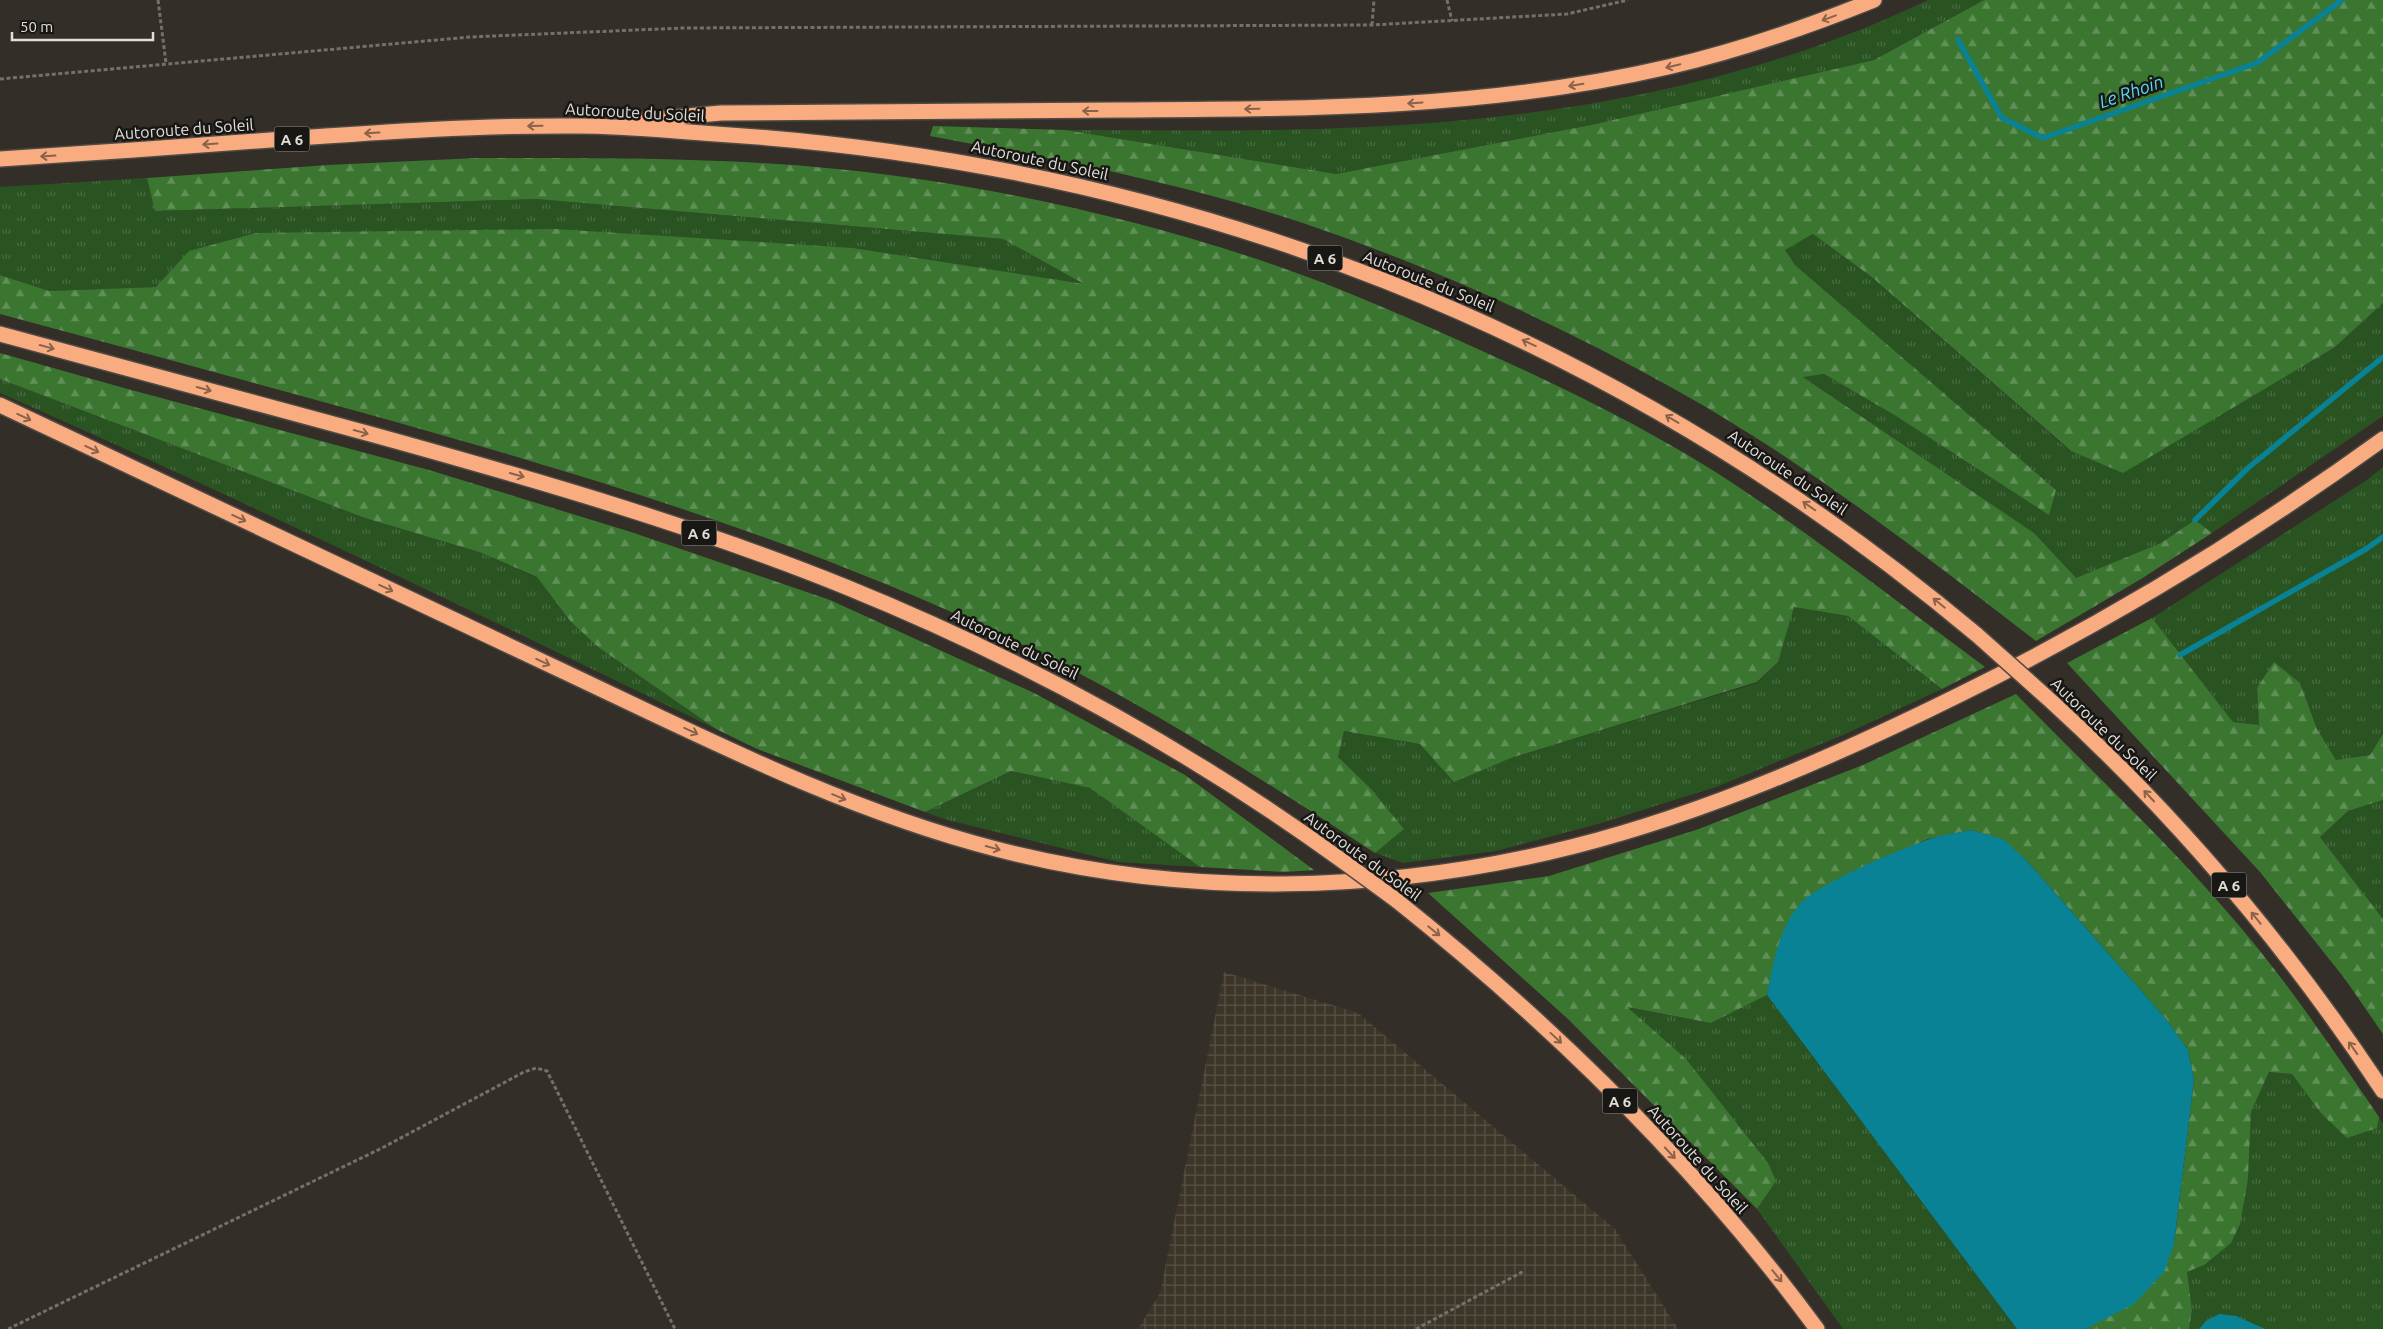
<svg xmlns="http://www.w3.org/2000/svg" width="2383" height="1329" font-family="Ubuntu,sans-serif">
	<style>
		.industrial { fill: url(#industrial-grid) }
		.grass { fill: url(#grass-tufts) }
		.forest { fill: url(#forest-firs) }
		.water { fill: #098296 }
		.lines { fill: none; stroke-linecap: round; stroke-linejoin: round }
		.stream { stroke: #098296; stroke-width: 5.5 }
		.highway-casing { stroke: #4f4a45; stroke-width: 18 }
		.path { stroke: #74706b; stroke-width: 3; stroke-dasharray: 4 2.5; stroke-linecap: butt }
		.highway { stroke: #f9ac80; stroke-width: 15 }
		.highway-bridge-casing { stroke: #4f4a45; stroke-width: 18; stroke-linecap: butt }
		.highway-bridge { stroke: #f9ac80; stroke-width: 15 }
		.oneway { stroke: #89624a }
		.labels { text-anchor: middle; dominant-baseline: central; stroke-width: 5; stroke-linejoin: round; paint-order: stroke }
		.shield { fill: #191714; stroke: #a6a39f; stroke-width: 1 }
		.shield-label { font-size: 15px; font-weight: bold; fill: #e2dfdb }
		.street-label { font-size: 16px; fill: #e2dfdb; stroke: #191714 }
		.water-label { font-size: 18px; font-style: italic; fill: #56dcf6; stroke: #191714 }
	</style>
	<defs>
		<pattern id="industrial-grid" width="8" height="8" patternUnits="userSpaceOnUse" patternTransform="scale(1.25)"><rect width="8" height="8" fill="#3c3528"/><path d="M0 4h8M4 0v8" fill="none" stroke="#585247"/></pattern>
		<pattern id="grass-tufts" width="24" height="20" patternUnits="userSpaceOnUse" patternTransform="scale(1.25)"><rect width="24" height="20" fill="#295422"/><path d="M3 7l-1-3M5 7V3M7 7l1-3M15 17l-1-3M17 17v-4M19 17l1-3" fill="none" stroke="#486c42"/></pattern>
		<pattern id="forest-firs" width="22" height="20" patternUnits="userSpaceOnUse" patternTransform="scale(1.25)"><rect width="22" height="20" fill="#3b7631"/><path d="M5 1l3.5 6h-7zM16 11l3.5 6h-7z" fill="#608f58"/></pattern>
	</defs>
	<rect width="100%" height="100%" fill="#332e28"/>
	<path class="industrial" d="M1224,972l134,41 257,216 63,100h-540l22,-36z"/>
	<path class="grass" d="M1928,0h56l-110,60 -283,65 -255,49 -271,-44c100,0 201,2 301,-3 194,-9 386,-43 562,-127z
		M147,178l9,33 380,-12 467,40 83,46 -233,-37 -664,3 -32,36 -108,4 -49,-16v-88z
		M1813,234l60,44 197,173 265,-104 48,-44v113l-171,117 -17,-12 -34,22 -85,36 -42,-46 -232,-157 22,-2 72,42 153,98 7,-24 -261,-225 -10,-15z
		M0,379l365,139 114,34 59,26 33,44 27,25 118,82c-237,-115 -475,-230 -716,-336z
		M2383,467v267l-13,21 -34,5 -19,-31 -17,-46 -43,5 2,37 -26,-3 -81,-104 215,-138z
		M1794,607l54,9 94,73 -99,46 -127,52 -118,37 -102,27 -93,12 -28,-10 29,-24 -66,-72 6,-26 76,13 34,37 57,-23 246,-75 21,-21z
		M1011,771l79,17 110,79 -82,-5 -174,-43 -19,-7z
		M2383,800v119l-63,-82 28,-26z
		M1767,995l250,334h-174l-86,-120 19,-28 -150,-174 85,16z
		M2269,1072l23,2 28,38 56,16 3,-11 4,7v205h-194l3,-19 -5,-38 17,-7 44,-86 3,-67z"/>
	<path class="forest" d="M1984,0h399v303l-48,44 -212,126 -52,-22 -198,-173 -60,-44 -28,16 10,15 261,225 -7,25 -153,-99 -72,-42 -21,3 231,156 42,45 85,-35 34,-23 17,13 -71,46 -105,62c-116,-89 -232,-180 -360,-251 -119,-67 -244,-123 -373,-167 -121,-40 -248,-64 -373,-87l3,-10 132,4 271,44 255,-49 283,-65z
		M477,158c120,0 240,-1 360,11 150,15 312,51 454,102 64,23 127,51 189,79 89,40 179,84 260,138 84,56 164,119 245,179l-43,22 -94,-73 -54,-9 -16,55 -21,20 -246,76 -57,24 -34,-38 -76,-13 -6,26 33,32 33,40 -29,24c-119,-78 -239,-155 -367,-215 -210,-99 -425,-164 -648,-226 -120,-33 -240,-66 -360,-98v-39l49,16 107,-4 33,-36 67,-18 299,-4 298,19 231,36 -81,-45 -467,-40 -381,12 -8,-33 181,-13z
		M0,353l124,35 305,82 202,62 199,68 204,93 151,82 129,95 -30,2 -84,-5 -110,-79 -79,-17 -86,41 -170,-64 -39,-19 -118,-82 -27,-25 -34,-45 -58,-25 -114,-34 -365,-139z
		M2152,618l81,104 26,3 -2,-37 17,-26 26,21 17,46 19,31 34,-5 13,-21v66l-35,11 -28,26 63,82v115l-38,-55 -85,-107 -193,-209z
		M2016,694c74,76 152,148 220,228 53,62 98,129 143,195l-2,11 -30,10 -27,-26 -28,-38 -23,-2 -18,40 -3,67 -8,45 -9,19 -27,22 -17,7 5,38 -3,19h-104l14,-8 75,-77 20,-164 -6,-30 -22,-31 -140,-159 -23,-20 -32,-10 -43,9 -99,45 -53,70 -9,41 -56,28 -84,-16 59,52 82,104 8,18 -19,28 -189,-190 -140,-126 121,-17 147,-46 167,-65z"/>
	<path class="water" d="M1971,830l32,9 23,21 140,159 22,31 6,30 -20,164 -10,28 -30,32 -49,25h-68l-250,-334c6,-31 12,-68 34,-92 19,-20 97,-53 126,-63 13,-5 30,-7 44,-10z
		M2219,1314l17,2 29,13h-66l7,-8z"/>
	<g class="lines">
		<path class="stream" d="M1958,40l44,78 41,20 214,-75 85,-63
			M2195,520l53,-52 135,-111
			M2180,655l186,-106 17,-12"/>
		<g class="highway-casing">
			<path id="highway" d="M632,121l89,-8c133,-1 266,-2 399,-3 183,-1 368,-1 548,-43 70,-16 139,-40 206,-67
				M0,159c95,-6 189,-13 284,-20 98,-7 196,-14 295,-13 45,0 91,5 137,8 471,30 898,197 1261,501
				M0,334c125,34 249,67 374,101 159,44 319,90 472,152 177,72 344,163 498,275
				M0,405c184,87 368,174 552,261 145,68 289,143 444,183 189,49 390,45 579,-3 133,-34 263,-91 386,-152 148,-73 288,-158 422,-255
				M2052,702c126,115 237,247 331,389
				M1396,900c157,125 302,267 421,429"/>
		</g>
		<path class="path" d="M158,0l8,63
			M1447,0l5,21
			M1372,25l2,-25
			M0,79l470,-42 213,-9 689,-3 195,-11 61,-14
			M8,1329l374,-181 142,-76 12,-4 11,3 128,258
			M1416,1329l108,-58"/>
		<use href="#highway" class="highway"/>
		<g class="highway-bridge-casing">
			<path id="highway-bridge" d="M1977,635l75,67
				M1344,862l52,38"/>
		</g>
		<use href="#highway-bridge" class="highway-bridge"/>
	</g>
	<defs><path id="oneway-shaft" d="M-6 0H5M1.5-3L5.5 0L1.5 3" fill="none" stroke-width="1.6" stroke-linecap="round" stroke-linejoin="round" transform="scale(1.25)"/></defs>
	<g class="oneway">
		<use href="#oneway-shaft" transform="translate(1829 18) rotate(160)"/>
		<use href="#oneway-shaft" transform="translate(1673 66) rotate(166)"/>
		<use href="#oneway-shaft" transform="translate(1576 85) rotate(171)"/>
		<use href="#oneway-shaft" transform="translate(1415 103) rotate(176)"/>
		<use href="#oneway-shaft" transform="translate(1252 109) rotate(179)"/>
		<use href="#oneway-shaft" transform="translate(1090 111) rotate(180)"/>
		<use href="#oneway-shaft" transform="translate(535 126) rotate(179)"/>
		<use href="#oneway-shaft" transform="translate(372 133) rotate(177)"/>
		<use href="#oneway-shaft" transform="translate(210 144) rotate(176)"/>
		<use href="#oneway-shaft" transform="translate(48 156) rotate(176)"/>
		<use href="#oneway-shaft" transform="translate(1529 343) rotate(-155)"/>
		<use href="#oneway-shaft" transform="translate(47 347) rotate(15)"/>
		<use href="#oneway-shaft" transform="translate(204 389) rotate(15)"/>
		<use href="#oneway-shaft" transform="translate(24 417) rotate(25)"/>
		<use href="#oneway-shaft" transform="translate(1672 419) rotate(-149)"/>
		<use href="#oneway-shaft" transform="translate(361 432) rotate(15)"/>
		<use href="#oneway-shaft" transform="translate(92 449) rotate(25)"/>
		<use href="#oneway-shaft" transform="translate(517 475) rotate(16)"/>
		<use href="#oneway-shaft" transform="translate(1809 506) rotate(-145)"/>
		<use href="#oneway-shaft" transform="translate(239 518) rotate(25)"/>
		<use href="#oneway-shaft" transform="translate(386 588) rotate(25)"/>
		<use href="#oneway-shaft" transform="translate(1939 603) rotate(-141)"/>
		<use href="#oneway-shaft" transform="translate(543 662) rotate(25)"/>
		<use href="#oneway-shaft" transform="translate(691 731) rotate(25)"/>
		<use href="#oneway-shaft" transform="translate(2149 796) rotate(-133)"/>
		<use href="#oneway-shaft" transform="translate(839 797) rotate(22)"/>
		<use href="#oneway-shaft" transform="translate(993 848) rotate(15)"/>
		<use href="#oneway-shaft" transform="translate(2256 918) rotate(-129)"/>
		<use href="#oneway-shaft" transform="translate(1434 931) rotate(39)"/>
		<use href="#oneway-shaft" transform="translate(1556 1038) rotate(43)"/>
		<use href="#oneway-shaft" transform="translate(2353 1048) rotate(-125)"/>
		<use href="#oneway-shaft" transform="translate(1670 1153) rotate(47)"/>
		<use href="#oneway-shaft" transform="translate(1777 1276) rotate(51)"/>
	</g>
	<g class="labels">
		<g class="shield">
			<rect x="274.5" y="126.5" width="35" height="25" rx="4"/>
			<rect x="1307.5" y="245.5" width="35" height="25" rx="4"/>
			<rect x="681.5" y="520.5" width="35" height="25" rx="4"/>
			<rect x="2211.5" y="872.5" width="35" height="25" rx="4"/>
			<rect x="1602.5" y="1088.5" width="35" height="25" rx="4"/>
		</g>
		<g class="shield-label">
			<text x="292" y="139">A 6</text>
			<text x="1325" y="258">A 6</text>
			<text x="699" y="533">A 6</text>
			<text x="2229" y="885">A 6</text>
			<text x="1620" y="1101">A 6</text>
		</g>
		<g class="street-label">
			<text transform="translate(635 112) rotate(3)">Autoroute du Soleil</text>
			<text transform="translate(184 129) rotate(-4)">Autoroute du Soleil</text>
			<text transform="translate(1040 160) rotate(12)">Autoroute du Soleil</text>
			<text transform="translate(1429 281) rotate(22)">Autoroute du Soleil</text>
			<text transform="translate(1788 472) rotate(34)">Autoroute du Soleil</text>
			<text transform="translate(1015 644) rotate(26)">Autoroute du Soleil</text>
			<text transform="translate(2104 729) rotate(44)">Autoroute du Soleil</text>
			<text transform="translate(1363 856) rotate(36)">Autoroute du Soleil</text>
			<text transform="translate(1698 1159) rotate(48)">Autoroute du Soleil</text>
		</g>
		<g class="water-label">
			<text transform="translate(2131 91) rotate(-19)">Le Rhoin</text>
		</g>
	</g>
	<path d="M12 32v8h141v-8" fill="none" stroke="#e2dfdb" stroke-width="2.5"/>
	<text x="20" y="32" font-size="15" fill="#e2dfdb" stroke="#191714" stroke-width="4" paint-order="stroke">50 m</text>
</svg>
